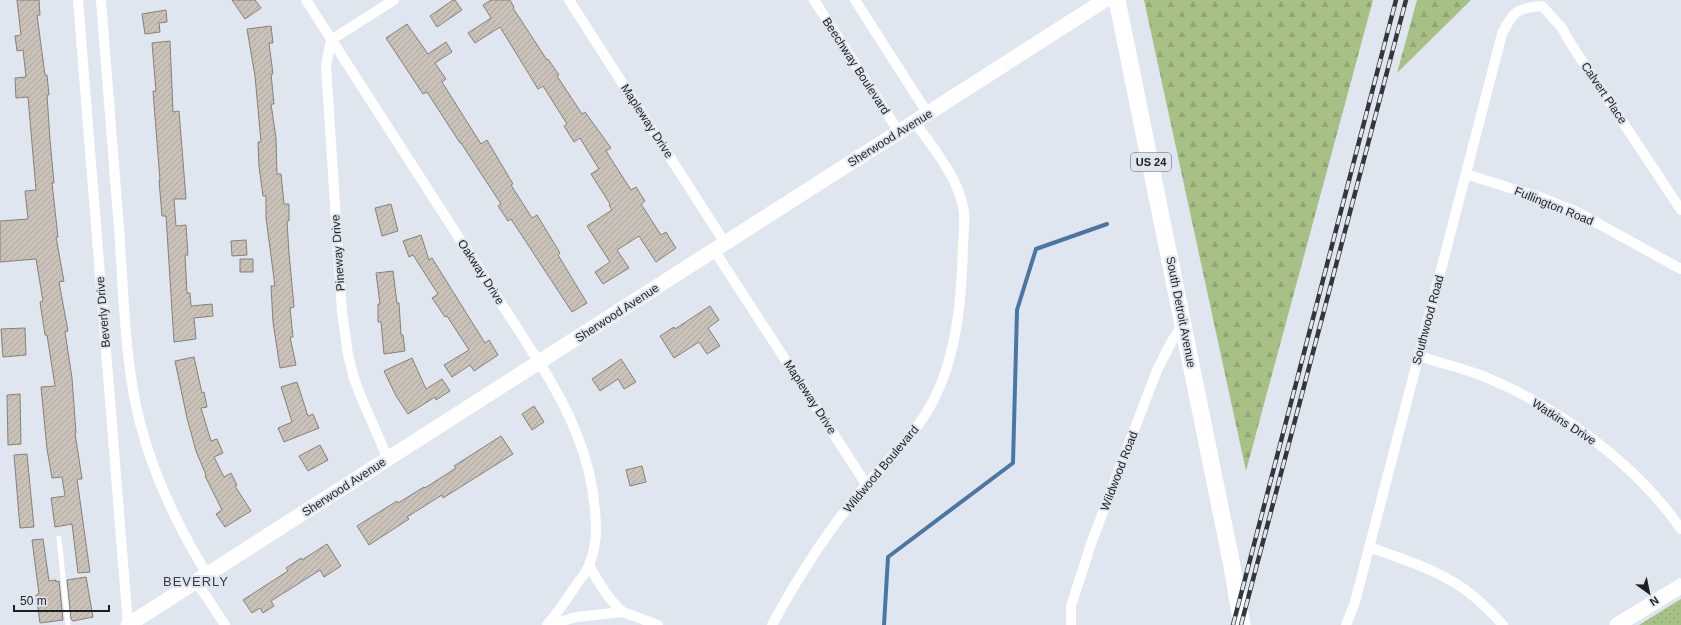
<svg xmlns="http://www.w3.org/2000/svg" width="1681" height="625" font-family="Arial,sans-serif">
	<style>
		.forest { fill: url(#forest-firs) }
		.park { fill: url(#park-dots) }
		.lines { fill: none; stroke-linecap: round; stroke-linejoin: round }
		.stream { stroke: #4a76a4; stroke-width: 4 }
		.building { fill: url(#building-hatch); stroke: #888078 }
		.lane { stroke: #fff; stroke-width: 5 }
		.street { stroke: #fff; stroke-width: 10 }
		.secondary { stroke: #fff; stroke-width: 15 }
		.primary { stroke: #fff; stroke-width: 17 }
		.rail-casing { stroke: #34363a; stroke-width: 4.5 }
		.rail { stroke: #e0e6f0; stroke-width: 3; stroke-dasharray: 9; stroke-linecap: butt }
		.labels { text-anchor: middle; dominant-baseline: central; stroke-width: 4; stroke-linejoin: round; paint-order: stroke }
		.shield { fill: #e0e6f0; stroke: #585b60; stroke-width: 1 }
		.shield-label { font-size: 11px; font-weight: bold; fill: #1d1f22 }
		.street-label { font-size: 12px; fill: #1d1f22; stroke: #e0e6f0 }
		.neighbourhood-label { font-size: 13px; letter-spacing: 1px; fill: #363a42; stroke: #e0e6f0 }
	</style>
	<defs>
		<pattern id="forest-firs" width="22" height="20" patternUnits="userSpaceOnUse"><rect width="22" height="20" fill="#a7c086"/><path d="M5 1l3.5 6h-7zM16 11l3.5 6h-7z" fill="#8fa573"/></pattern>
		<pattern id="park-dots" width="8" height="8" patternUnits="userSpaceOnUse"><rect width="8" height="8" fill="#a7c086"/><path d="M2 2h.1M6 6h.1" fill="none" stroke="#8fa573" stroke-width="1.8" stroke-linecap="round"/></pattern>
		<pattern id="building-hatch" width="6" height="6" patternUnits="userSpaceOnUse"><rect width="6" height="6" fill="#cac2b9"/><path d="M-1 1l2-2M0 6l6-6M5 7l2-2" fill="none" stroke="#ada69f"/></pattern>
	</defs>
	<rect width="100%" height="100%" fill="#e0e6f0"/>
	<path class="forest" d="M1144,0h229l-127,471z
		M1417,0h54l-74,73z"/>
	<path class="park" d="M1681,599v26h-42z"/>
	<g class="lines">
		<path class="stream" d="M884,625l4,-68 125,-94 4,-153 19,-61 71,-25"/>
	</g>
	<path class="building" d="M17,0h22l1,15h-3l8,60h2l2,20h-2l3,45 4,43h-2l6,54h-2l8,44 -5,1 9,49 -3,1 7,46 4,55h-1l7,46h-5l13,93 -12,1 -6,-49 -17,3 -4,-29 14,-2 -3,-19 -10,1 -5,-29 -6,-62 14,-1 -8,-51h-2l-5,-33 3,-1 -7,-42 -36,3v-41l28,-2 -3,-28 11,-1 -8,-93 -12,1 -1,-20 11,-1 -3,-27 -6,1 -2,-15 6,-1z
		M232,0h23l6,8 -16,11z
		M453,0h2l7,10 -25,17 -7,-11z
		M491,0h19l4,7 -1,1 34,52 1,-1 11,16 -2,1 25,38 3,-2 26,36 -5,3 25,39 5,-3 9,14 -4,3 20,31 5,-3 10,16 -20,14 -17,-26 -22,14 12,18 -26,16 -8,-12 15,-10 -23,-36 25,-16 -3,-5 1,-1 -19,-30 8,-5 -19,-31 -6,4 -10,-16 3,-2 -24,-38 -5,3 -38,-62 -25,16 -7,-10 23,-15 -8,-13z
		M166,10l1,12 -8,1 1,9 -15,2 -3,-20z
		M407,24l21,30 18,-12 6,10 -17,11 11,16 -4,3 39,62 6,-4 26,44 -2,1 21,33 5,-3 23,38 -2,2 29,48 -15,9 -61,-93 -3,2 -10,-15 3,-2 -40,-61h-1l-33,-51 -4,2 -37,-56z
		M271,26l2,17h-4l4,31h-2l3,30h-3l5,34 1,36h4l3,30h5v17h-2l2,32 5,54 -4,1 3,29h-3l6,28 -16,3 -7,-46 -2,-36h4l-9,-68v-22h-3l-4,-30 -1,-24h3l-6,-66 -8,-47z
		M170,41l3,71 6,-1 7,88h-12l2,27 10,-1 2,30h-3l2,38h3l1,13 21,-2 1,12 -19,2 2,21 -22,3 -8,-126h-4l-3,-36h1l-7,-89h3l-4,-48z
		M391,204l7,27 -16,5 -7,-28z
		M421,235l8,25 3,-2 53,85 4,-3 9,15 -24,16 -4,-6 -18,12 -8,-12 25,-15 -22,-34 -2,1 -13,-19 6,-4 -25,-39 -4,2 -6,-16z
		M246,240l1,15 -15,1 -1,-15z
		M240,259h13v13h-13z
		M393,271l4,32h2l2,32h2l2,16 -21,3 -3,-32h-3v-18h2l-4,-31z
		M710,306l9,14 -11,8 12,18 -13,8 -8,-12 -25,16 -14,-22 14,-9 1,2z
		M25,328l1,27 -23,2 -2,-28z
		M194,357l8,36 2,-1 3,15 -6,1 10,33 6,-2 6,14 -9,4 10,20 7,-4 6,12 -2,1 16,25 -26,16 -9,-13 6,-4 -17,-34 1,-1 -10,-24 -9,-33 -12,-57z
		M412,358l14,31 16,-10 8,12 -14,9 -1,-3 -27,17 -12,-18 -12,-25z
		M621,359l15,23 -12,7 -6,-10 -18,12 -8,-12z
		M297,382l11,34 5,-2 6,14 -35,14 -6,-14 14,-6 -11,-35z
		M20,394l1,50 -13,1 -1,-50z
		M534,406l10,16 -12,8 -10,-16z
		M501,436l12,18 -70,44 -1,-3 -35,22 2,2 -40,26 -12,-19 40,-25 1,2 26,-16 1,1 31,-20 -2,-2z
		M320,445l8,15 -20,11 -9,-15z
		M27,454l7,73 -14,1 -6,-73z
		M642,466l4,16 -16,4 -4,-16z
		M43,539l6,42 7,-1v2l3,-1 4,39 -23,3 -4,-28 3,-1 -7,-54z
		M327,544l14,22 -17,11 -4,-7 -49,31 3,5 -11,7 -3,-5 -8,5 -9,-13 45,-29 -2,-3 15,-10 1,2z
		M86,577l7,40 -20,4 -2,-2 -4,-39z"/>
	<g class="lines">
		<path class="lane" d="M59,538l9,87"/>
		<path class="street" d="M78,0l50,625
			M101,0c6,76 12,152 18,229 5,64 5,131 21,194 14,54 38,104 67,151
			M306,0l233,362c29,46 52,94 56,149 2,18 1,38 -6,54 -2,6 -6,11 -10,16 -10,15 -20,30 -32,44
			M569,0l156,243
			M814,0l85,132
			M855,0l73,114
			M1466,174l76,24 35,14 104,57
			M714,250l152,234
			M1419,356c21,7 43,12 64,20 74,30 152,87 198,153
			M388,459l-27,-62 -7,-19 -6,-23 -6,-43 -16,-246 5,-26 63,-40
			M1369,547c35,13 74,24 103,48 11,9 22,20 31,30
			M589,566c11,18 18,32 34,46
			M196,581l29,44
			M549,625l27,-8 47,-5 35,13
			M772,625c27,-50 57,-97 94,-140 20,-23 40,-41 57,-67 33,-49 39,-116 40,-174 1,-14 3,-29 -1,-42 -8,-30 -30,-55 -47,-80
			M1071,625v-19l21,-65 65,-171 15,-29 11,-17
			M1346,625l9,-23 147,-568c11,-22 14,-26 40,-28l20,22 9,16 110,166"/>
		<path class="secondary" d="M128,625l977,-625
			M1617,625l64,-39"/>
		<path class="primary" d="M1117,0l114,561 11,64"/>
		<g class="rail-casing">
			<path id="rail" d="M1233,625l163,-625
				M1241,625l165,-625"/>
		</g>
		<use href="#rail" class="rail"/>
	</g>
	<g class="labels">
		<rect class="shield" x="1131" y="153" width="40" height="18" rx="3"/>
		<g class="shield-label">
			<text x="1151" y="162">US 24</text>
		</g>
		<g class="street-label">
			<text transform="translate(856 66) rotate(57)">Beechway Boulevard</text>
			<text transform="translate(1604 93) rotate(56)">Calvert Place</text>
			<text transform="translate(647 121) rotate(57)">Mapleway Drive</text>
			<text transform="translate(890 138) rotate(-32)">Sherwood Avenue</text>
			<text transform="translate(1554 206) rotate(22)">Fullington Road</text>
			<text transform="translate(338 253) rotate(-94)">Pineway Drive</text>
			<text transform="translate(481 272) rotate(57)">Oakway Drive</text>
			<text transform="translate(103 312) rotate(-95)">Beverly Drive</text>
			<text transform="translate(1181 312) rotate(79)">South Detroit Avenue</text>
			<text transform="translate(617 313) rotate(-33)">Sherwood Avenue</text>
			<text transform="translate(1428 320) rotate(-75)">Southwood Road</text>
			<text transform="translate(810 397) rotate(57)">Mapleway Drive</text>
			<text transform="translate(1564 422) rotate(33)">Watkins Drive</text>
			<text transform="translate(881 469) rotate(-50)">Wildwood Boulevard</text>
			<text transform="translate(1119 471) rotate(-69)">Wildwood Road</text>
			<text transform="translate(344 487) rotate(-33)">Sherwood Avenue</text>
		</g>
		<g class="neighbourhood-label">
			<text x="196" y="581">BEVERLY</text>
		</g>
	</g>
	<g transform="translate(1649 593) rotate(147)" stroke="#e0e6f0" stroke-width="3" paint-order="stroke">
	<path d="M0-3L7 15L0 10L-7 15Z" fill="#1d1f22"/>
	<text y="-6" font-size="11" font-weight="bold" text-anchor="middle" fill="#1d1f22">N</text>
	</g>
	<path d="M14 605v6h95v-6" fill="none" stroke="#1d1f22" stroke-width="2"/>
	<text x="20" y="605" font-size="12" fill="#1d1f22" stroke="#e0e6f0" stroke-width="3" paint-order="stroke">50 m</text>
</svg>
